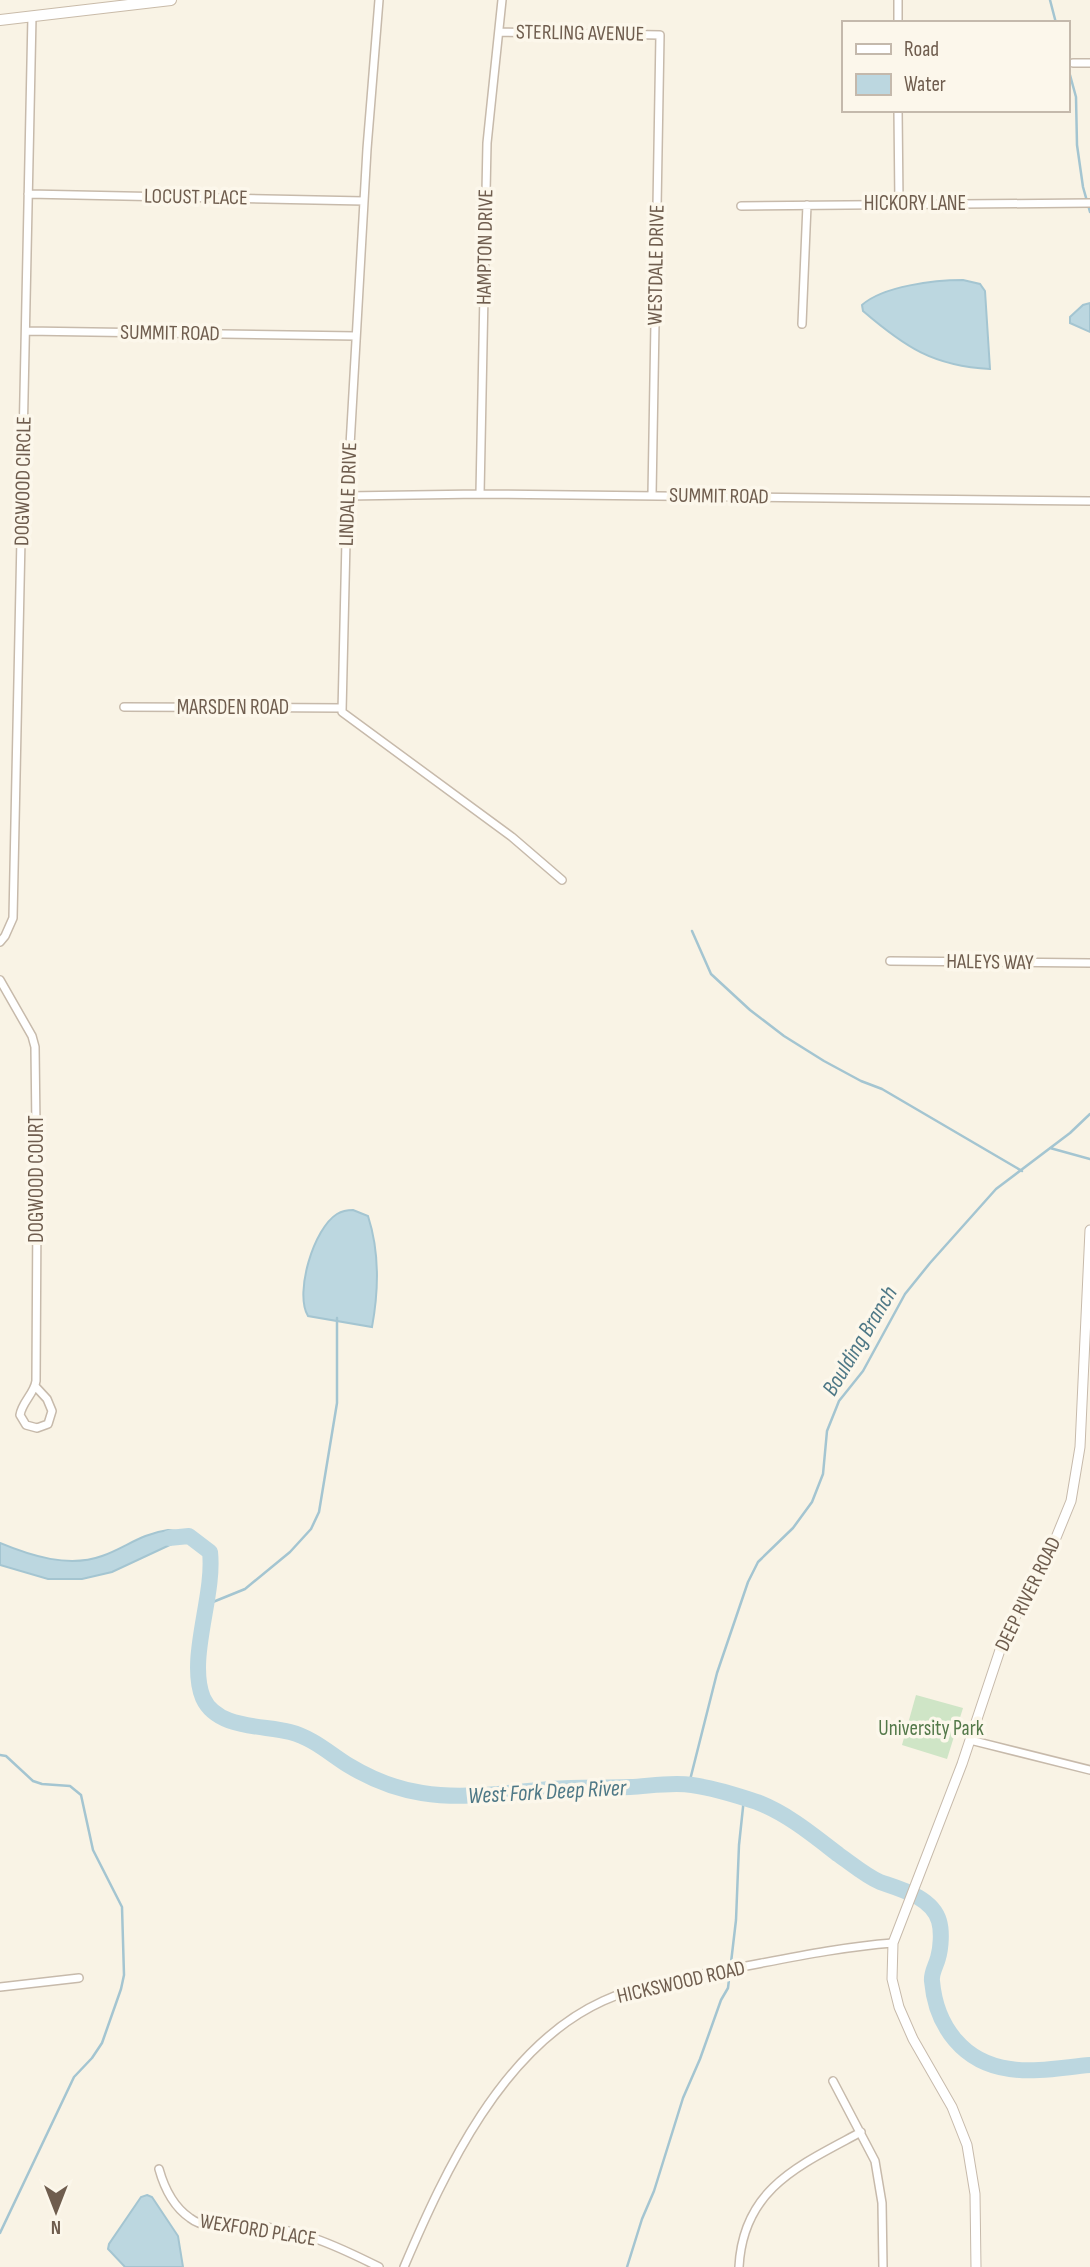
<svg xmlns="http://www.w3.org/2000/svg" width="1090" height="2267" font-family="'Sofia Sans Condensed',sans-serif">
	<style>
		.green { fill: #cfe5c6 }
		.water { fill: #bcd7e0; stroke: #a4c5d1; stroke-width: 2 }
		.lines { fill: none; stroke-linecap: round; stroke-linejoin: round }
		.stream { stroke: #a4c5d1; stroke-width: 2.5 }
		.river { stroke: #bcd7e0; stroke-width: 16 }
		.minor-casing { stroke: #c7baab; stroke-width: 10 }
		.tertiary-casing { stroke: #c7baab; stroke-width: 11 }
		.secondary-casing { stroke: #c9bba9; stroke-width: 12 }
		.minor { stroke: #fff; stroke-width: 7 }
		.tertiary { stroke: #fff; stroke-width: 9 }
		.secondary { stroke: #fff; stroke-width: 10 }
		.labels { text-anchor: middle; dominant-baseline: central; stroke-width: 7; stroke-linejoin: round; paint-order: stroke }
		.street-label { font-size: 21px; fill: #6f5d4e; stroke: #fcf7eb }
		.park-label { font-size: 21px; fill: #54794a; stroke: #fcf7eb }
		.water-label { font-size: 23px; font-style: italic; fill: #4e7886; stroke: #fcf7eb }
	</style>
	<rect width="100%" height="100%" fill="#f9f3e5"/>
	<path class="green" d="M916,1695l47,13 -16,51 -45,-14z"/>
	<path class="water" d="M963,280l17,4 5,7 5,78c-57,-3 -85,-22 -127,-58l-1,-6c21,-19 73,-25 101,-25z
		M1090,303v29l-20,-9v-6l13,-12z
		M353,1210l15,6c12,37 11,73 4,111l-64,-11c-14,-23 6,-88 29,-102 5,-3 11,-4 16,-4z
		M168,1530l18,2 3,4 -77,36 -30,7h-34l-48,-14v-22c31,13 69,25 102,13 25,-9 38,-22 66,-26z
		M147,2195l5,2 26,39 5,31h-58l-17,-18 1,-5 32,-47z"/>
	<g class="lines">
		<path class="stream" d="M1050,0l6,23
			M1067,64l9,33 1,48 6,42 7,25
			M692,931l19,43 39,36 34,26 40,25 37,20 21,8 140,82
			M1050,1148l40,11
			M208,1604l37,-15 45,-37 21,-23 8,-17 18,-109v-85
			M0,1755l6,1 27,25 9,3 28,2 11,9 12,55 29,57 2,68 -3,14 -19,54 -10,15 -18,19 -74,156
			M689,1784l28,-111 31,-91 10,-20 35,-34 19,-26 11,-28 4,-43 12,-30 24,-30 42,-77 25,-31 66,-74 74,-56 20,-19
			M627,2267l15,-48 12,-28 29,-93 17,-39 21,-59 7,-12 8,-68 3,-75 5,-47"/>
		<path class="river" d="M169,1538l20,-2 21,16c5,44 -23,107 -7,146 14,31 59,27 87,34 23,6 39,21 58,33 23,14 48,24 74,28 44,7 85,-1 129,-4 26,-2 53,-1 79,-2 20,-1 42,-5 62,-2 22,3 44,10 65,17 31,12 56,33 82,53 13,9 27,21 41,27 20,7 52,15 59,39 3,10 2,27 -1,37 -2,8 -7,15 -6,23 4,46 32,82 78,88 25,4 55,-2 80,-4"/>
		<g class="minor-casing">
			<path id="minor" d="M379,0l-12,149 -20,349 -5,214 170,125 50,43
				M898,0v23
				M500,32l160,3 -8,460
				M1073,63h17
				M898,110l1,93
				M28,194l336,7
				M741,206l349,-3
				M802,324l5,-119
				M26,331l330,5
				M480,494l7,-351 15,-143
				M347,496l133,-2 610,7
				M124,707l218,1
				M0,942l5,-6 8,-18 19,-902
				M890,961l200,2
				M0,980l32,56 3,11 2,161 -1,173c-2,13 -14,21 -16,34l6,10 11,3 11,-4 4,-13 -5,-12 -12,-13
				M970,1740l120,30
				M0,1987l79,-9
				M833,2081l42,80 7,42 1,64
				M159,2169c5,18 15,38 31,49 15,12 39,7 57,8 48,0 90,20 132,41
				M404,2267c41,-96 98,-220 199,-266 42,-19 89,-25 133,-33 53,-10 104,-21 157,-25
				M739,2267c4,-79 61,-102 122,-135"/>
		</g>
		<g class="tertiary-casing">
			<path id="tertiary" d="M976,2267l-1,-73 -8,-49 -15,-38 -39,-68 -14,-32 -7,-28 1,-36 69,-179 42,-126 49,-93 18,-44 9,-54 10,-217"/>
		</g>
		<g class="secondary-casing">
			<path id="secondary" d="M0,20l171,-20"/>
		</g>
		<use href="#minor" class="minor"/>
		<use href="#tertiary" class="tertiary"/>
		<use href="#secondary" class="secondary"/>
	</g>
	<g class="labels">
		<g class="street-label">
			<text transform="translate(580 33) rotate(1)">STERLING AVENUE</text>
			<text transform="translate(196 197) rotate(1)">LOCUST PLACE</text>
			<text x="915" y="203">HICKORY LANE</text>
			<text transform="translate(485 247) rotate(-89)">HAMPTON DRIVE</text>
			<text transform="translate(656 265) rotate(-89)">WESTDALE DRIVE</text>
			<text transform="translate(170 333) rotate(1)">SUMMIT ROAD</text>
			<text transform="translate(23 481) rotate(-89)">DOGWOOD CIRCLE</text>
			<text transform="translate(348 494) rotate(-88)">LINDALE DRIVE</text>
			<text transform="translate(719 496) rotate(1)">SUMMIT ROAD</text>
			<text x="233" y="707">MARSDEN ROAD</text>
			<text transform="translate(990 962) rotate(1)">HALEYS WAY</text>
			<text transform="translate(36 1179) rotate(-90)">DOGWOOD COURT</text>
			<text transform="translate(1028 1594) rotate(-64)">DEEP RIVER ROAD</text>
			<text transform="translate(681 1982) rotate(-13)">HICKSWOOD ROAD</text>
			<text transform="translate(258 2230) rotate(9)">WEXFORD PLACE</text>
		</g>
		<g class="park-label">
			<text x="931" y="1728">University Park</text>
		</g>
		<g class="water-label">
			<text transform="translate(860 1341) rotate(-59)">Boulding Branch</text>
			<text transform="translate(547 1792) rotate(-3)">West Fork Deep River</text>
		</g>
	</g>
	<rect x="842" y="21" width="228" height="91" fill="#fcf7eb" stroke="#c4b9ac" stroke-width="2"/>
	<rect x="856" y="44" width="35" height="10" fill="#ffffff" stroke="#c4b9ac" stroke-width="2"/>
	<text x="904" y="56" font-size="21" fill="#6f5d4e">Road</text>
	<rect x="856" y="74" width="35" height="21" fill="#bcd7e0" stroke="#c4b9ac" stroke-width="2"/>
	<text x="904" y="91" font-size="21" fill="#6f5d4e">Water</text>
	<g transform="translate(56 2211) rotate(180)" stroke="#fcf7eb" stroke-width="5" paint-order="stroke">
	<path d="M0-5L12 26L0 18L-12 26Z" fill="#6f5d4e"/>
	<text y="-10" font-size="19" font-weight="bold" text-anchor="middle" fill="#6f5d4e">N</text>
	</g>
</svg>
